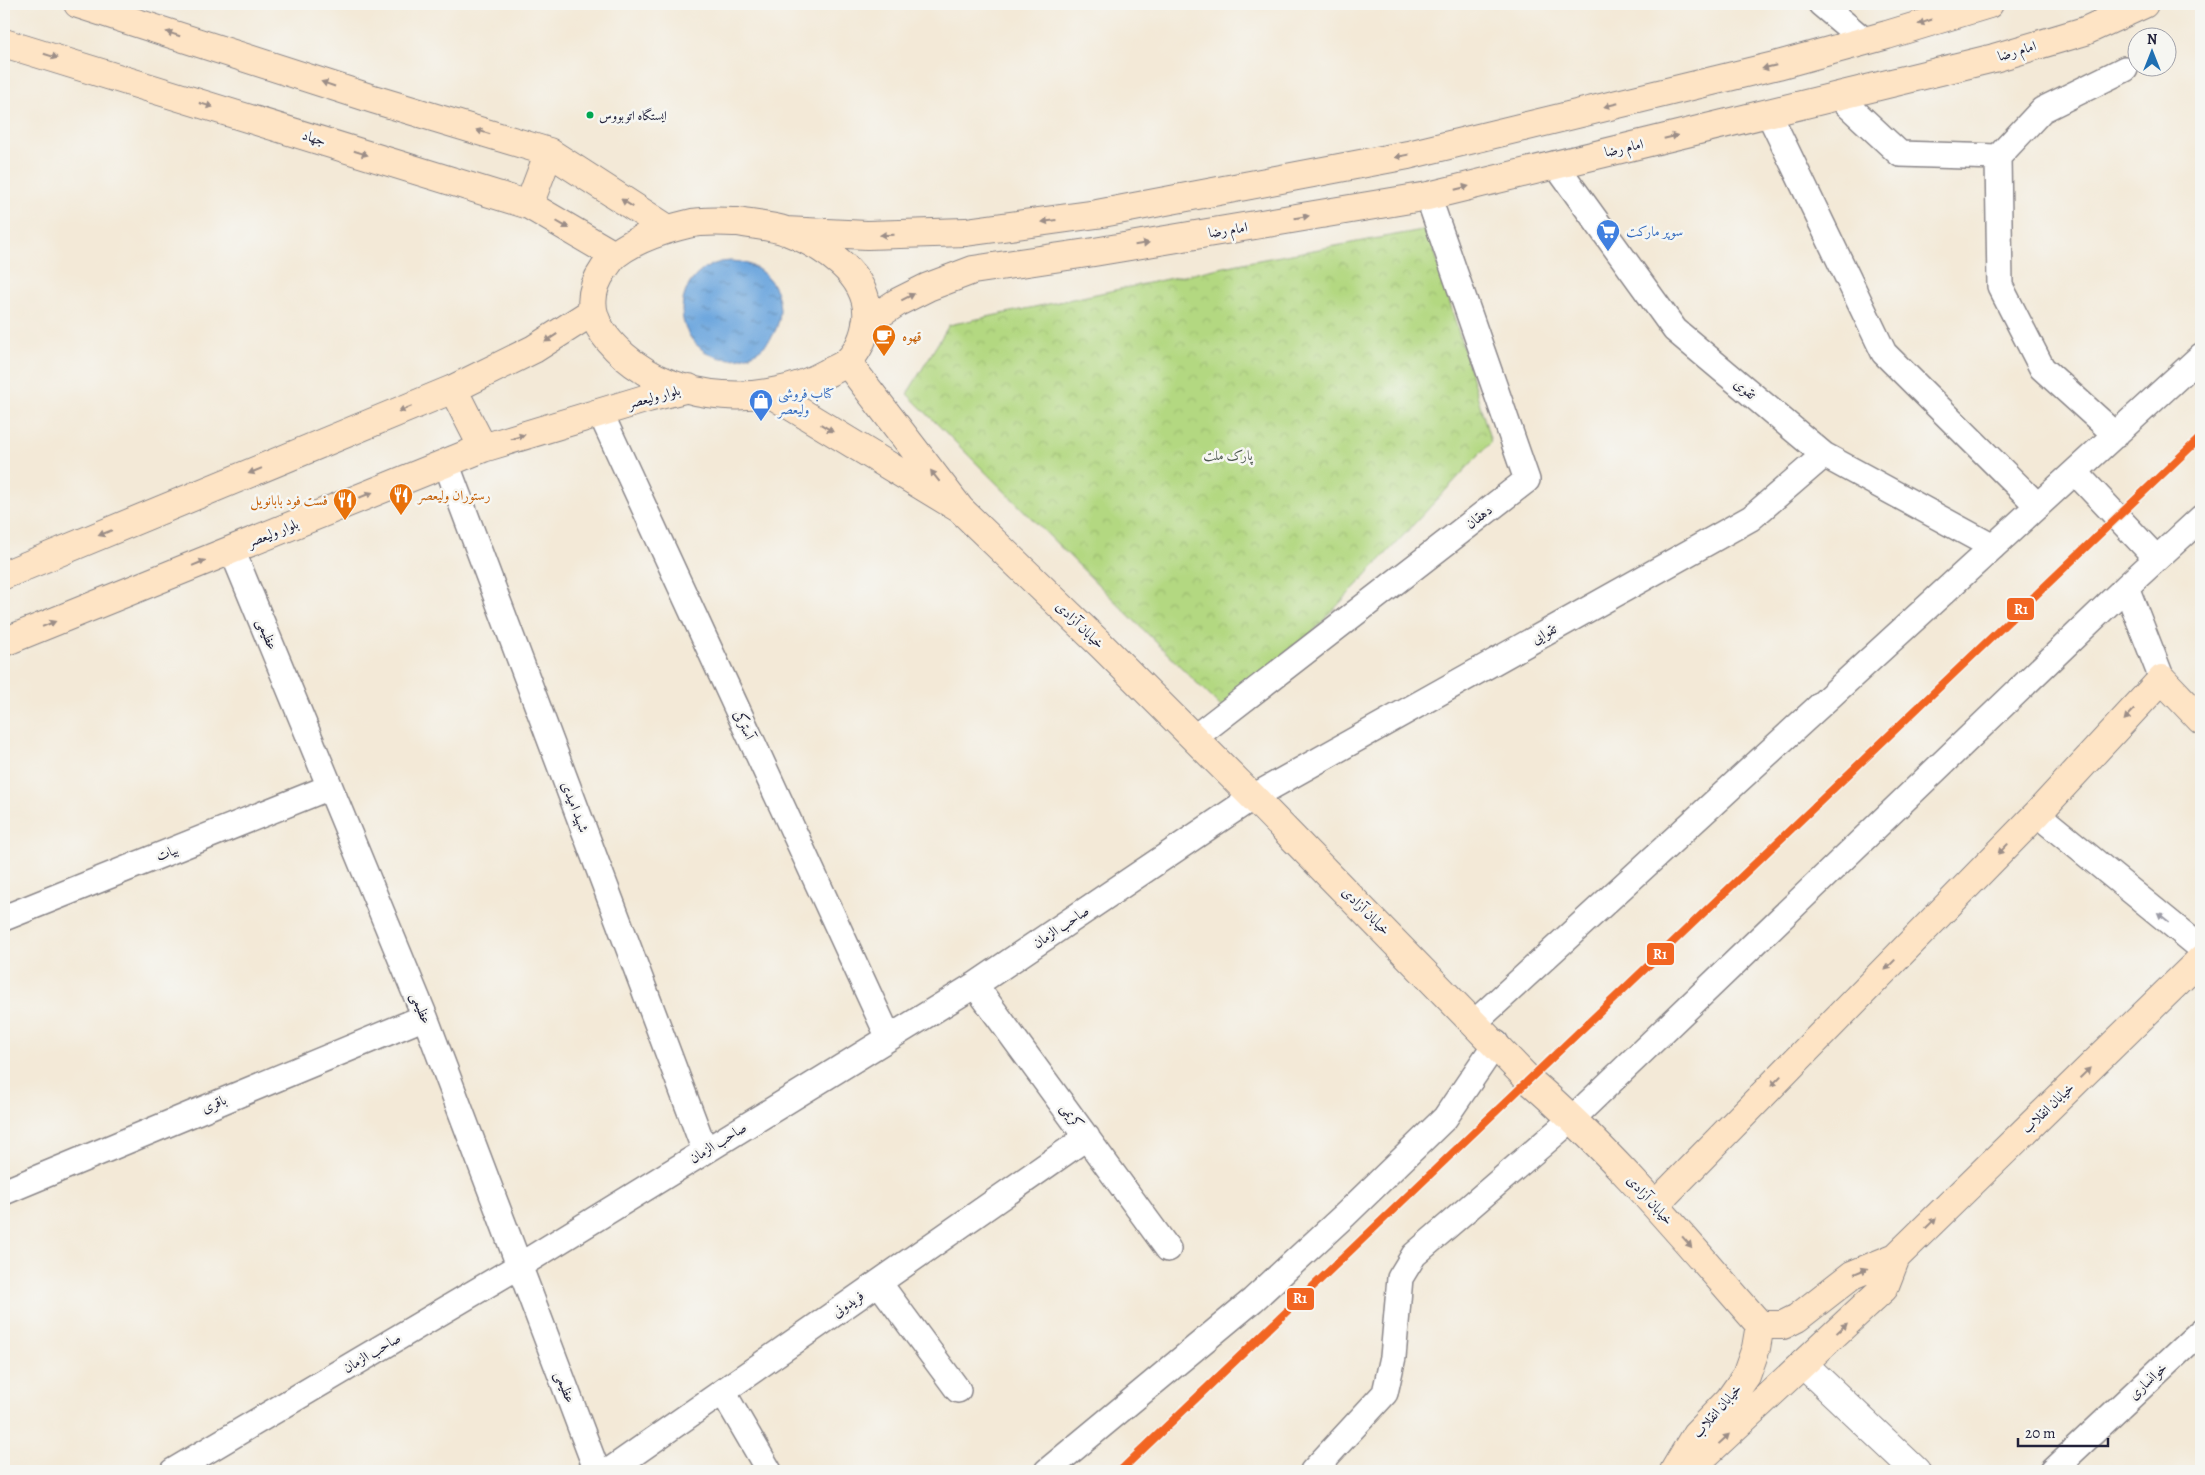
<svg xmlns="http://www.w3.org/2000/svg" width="2205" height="1475" font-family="Alegreya,Amiri,serif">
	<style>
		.park { fill: url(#park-crowns); stroke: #6a7d5e }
		.water { fill: url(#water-ripples); stroke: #48648c }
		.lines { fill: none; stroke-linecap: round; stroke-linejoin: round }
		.minor-casing { stroke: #8a8689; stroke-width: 28 }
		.tertiary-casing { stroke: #8a8689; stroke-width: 30 }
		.secondary-casing { stroke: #8a8689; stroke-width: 30 }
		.minor { stroke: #fff; stroke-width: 25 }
		.tertiary { stroke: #fff; stroke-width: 28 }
		.secondary { stroke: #fee4c5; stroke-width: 28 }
		.rail-1-casing { stroke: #f6f6f2; stroke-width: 11 }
		.rail-1 { stroke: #f26522; stroke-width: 8 }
		.oneway { fill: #9b8d87 }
		.oneway2 { fill: #9c9ca7 }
		.bus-dot { fill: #00a651; stroke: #f6f6f2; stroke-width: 2 }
		.labels { text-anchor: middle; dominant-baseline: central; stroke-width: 5; stroke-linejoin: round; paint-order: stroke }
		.bus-label { font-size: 13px; fill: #22223b; stroke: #f6f6f2; text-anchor: start }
		.street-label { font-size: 14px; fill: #22223b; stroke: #f6f6f2 }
		.shop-label { font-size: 14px; fill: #366cbe; stroke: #f6f6f2; text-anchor: start }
		.food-label { font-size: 14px; fill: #c56008; stroke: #f6f6f2; text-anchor: start }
		.park-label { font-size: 14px; fill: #4e5950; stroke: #f6f6f2 }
		.line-badge { stroke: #f6f6f2; stroke-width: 2 }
		.badge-label { font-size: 14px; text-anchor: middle; font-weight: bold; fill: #fff }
	</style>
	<defs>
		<pattern id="park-crowns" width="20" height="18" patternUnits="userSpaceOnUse" patternTransform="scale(1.25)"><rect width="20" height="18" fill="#b3d881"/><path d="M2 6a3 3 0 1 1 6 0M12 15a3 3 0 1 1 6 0" fill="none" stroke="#9ab970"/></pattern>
		<pattern id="water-ripples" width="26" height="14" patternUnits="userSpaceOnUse" patternTransform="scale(1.25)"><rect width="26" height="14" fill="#6ea7de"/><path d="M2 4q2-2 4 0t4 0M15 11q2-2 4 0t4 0" fill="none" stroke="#5a88b5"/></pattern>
	</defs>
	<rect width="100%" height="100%" fill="#f6f6f2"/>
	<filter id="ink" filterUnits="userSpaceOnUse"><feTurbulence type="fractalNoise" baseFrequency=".02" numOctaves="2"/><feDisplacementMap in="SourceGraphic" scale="10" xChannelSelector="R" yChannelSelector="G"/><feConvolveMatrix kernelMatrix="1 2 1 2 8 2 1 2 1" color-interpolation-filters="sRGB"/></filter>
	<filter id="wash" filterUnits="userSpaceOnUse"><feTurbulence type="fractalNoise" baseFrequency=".0096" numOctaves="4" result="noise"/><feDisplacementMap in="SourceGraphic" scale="20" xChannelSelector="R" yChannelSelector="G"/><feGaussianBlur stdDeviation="1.12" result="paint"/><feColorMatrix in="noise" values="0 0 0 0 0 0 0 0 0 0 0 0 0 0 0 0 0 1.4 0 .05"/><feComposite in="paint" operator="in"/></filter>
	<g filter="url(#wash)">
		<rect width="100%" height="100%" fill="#f3e9d7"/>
		<path class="park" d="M1428,229l63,213 -259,276 -325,-324 42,-69 299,-63z"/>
		<path class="water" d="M682 310a49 49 0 1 1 98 0a49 49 0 1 1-98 0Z"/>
	</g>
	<g filter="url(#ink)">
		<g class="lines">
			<g class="minor-casing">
				<path id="minor" d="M1821,4l44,37
					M1839,97l61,57 98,3 2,129 42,82 74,67
					M1769,114l115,239 154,153
					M1998,157l44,-47 83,-41
					M1555,164l120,166 149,125 169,92
					M600,412l289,626
					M446,463l259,688
					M2075,472l81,86
					M232,550l193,467 172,454
					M2162,679l-36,-92 75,-69
					M1194,738l333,-258 -99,-284
					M2037,814l164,134
					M4,918l326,-131
					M975,985l193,264
					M1475,1022l726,-666
					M4,1192l421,-175
					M879,1283l79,107
					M723,1392l46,79
					M173,1471l346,-205 456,-281 278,-188 498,-279 73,-63
					M609,1471l478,-334
					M1047,1471l206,-171 92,-85 100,-97 51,-75
					M1313,1471l72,-78 8,-36 7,-79 14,-23 159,-137 553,-531
					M2052,1471l149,-140"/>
			</g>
			<g class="tertiary-casing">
				<path id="tertiary" d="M1803,1364l113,107"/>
			</g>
			<g class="secondary-casing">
				<path id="secondary" d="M78,4l295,95 176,53 119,77
					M4,43l525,162 85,50
					M529,205l20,-53
					M738,222c15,3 33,4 48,9 36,14 85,44 81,88 -2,15 -8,32 -20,43 -6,5 -14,8 -20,11 -61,34 -149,30 -203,-17 -28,-25 -44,-53 -20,-87 4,-5 7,-11 12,-15 21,-16 47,-24 72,-30 16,-4 34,-2 50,-2z
					M785,231l82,4 99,-3 131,-18 311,-59 370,-90 109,-30 102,-31
					M866,323l32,-21 30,-15 45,-17 121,-18 334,-56 566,-138 91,-27 59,-27
					M453,389l30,59
					M771,394l189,115 -113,-147
					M960,509l142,137 151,151 277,284c85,73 156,160 230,244
					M4,575l449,-186 81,-40 58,-37
					M4,642l479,-194 165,-50 41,-10
					M1655,1205l382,-391 125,-135 39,41
					M1760,1325h23l14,-7 55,-43 44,-18 305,-298
					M1674,1471l22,-37 33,-34 17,-24 10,-28 4,-23
					M1688,1471l196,-183 12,-31"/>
			</g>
			<use href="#minor" class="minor"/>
			<use href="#tertiary" class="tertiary"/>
			<use href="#secondary" class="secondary"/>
			<g class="rail-1-casing">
				<path id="rail-1" d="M1120,1471l1081,-1034"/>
			</g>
			<use href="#rail-1" class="rail-1"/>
		</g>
		<defs><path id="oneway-solid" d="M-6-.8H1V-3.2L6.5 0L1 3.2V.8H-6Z" transform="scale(1.25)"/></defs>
		<g class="oneway">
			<use href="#oneway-solid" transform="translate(1925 22) rotate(161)"/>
			<use href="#oneway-solid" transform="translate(173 34) rotate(-163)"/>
			<use href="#oneway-solid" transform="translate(51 56) rotate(17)"/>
			<use href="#oneway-solid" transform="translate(1769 67) rotate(166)"/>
			<use href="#oneway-solid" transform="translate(328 84) rotate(-161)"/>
			<use href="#oneway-solid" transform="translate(206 105) rotate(17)"/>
			<use href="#oneway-solid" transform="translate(1611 105) rotate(166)"/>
			<use href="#oneway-solid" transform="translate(483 132) rotate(-163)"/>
			<use href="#oneway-solid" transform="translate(1671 137) rotate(-13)"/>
			<use href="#oneway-solid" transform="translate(361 153) rotate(17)"/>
			<use href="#oneway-solid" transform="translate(1402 156) rotate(169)"/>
			<use href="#oneway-solid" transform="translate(1462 188) rotate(-14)"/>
			<use href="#oneway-solid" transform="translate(627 203) rotate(-147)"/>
			<use href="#oneway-solid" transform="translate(1302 217) rotate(-9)"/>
			<use href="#oneway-solid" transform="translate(1049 221) rotate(172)"/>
			<use href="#oneway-solid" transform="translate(563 225) rotate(30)"/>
			<use href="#oneway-solid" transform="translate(887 235) rotate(178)"/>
			<use href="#oneway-solid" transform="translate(1142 244) rotate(-9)"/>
			<use href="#oneway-solid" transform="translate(908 297) rotate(-27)"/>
			<use href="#oneway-solid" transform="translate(551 338) rotate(147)"/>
			<use href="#oneway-solid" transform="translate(405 409) rotate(158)"/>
			<use href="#oneway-solid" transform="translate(827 428) rotate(31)"/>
			<use href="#oneway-solid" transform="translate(518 437) rotate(-17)"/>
			<use href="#oneway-solid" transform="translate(255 471) rotate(158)"/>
			<use href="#oneway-solid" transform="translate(935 476) rotate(-128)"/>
			<use href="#oneway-solid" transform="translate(366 495) rotate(-22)"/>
			<use href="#oneway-solid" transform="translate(105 533) rotate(158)"/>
			<use href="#oneway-solid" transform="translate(199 563) rotate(-22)"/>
			<use href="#oneway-solid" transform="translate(49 624) rotate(-22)"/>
			<use href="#oneway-solid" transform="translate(2129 715) rotate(133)"/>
			<use href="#oneway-solid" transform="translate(2003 849) rotate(134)"/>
			<use href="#oneway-solid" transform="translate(1890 965) rotate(134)"/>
			<use href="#oneway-solid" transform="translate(2085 1073) rotate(-44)"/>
			<use href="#oneway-solid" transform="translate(1776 1081) rotate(134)"/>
			<use href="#oneway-solid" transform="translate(1931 1223) rotate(-44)"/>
			<use href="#oneway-solid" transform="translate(1687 1242) rotate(49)"/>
			<use href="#oneway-solid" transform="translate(1861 1271) rotate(-22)"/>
			<use href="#oneway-solid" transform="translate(1842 1328) rotate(-43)"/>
			<use href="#oneway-solid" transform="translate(1724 1439) rotate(-43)"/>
		</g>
		<use class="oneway2" href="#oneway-solid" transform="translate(2163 917) rotate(-141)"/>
	</g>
	<defs>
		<g id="supermarket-pin" transform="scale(1.25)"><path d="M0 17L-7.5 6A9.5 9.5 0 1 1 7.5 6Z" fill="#3f7fe0" stroke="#f6f6f2"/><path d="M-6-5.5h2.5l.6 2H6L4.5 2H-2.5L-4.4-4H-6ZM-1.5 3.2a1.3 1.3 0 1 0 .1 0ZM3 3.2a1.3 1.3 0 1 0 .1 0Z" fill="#fff"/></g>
		<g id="cafe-pin" transform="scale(1.25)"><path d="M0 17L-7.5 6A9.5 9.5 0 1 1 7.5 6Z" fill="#e8710a" stroke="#f6f6f2"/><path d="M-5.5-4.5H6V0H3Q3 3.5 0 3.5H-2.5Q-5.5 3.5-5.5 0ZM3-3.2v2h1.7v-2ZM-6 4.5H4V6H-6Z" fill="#fff"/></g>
		<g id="shop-pin" transform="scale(1.25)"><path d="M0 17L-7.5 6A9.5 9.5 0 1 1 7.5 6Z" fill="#3f7fe0" stroke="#f6f6f2"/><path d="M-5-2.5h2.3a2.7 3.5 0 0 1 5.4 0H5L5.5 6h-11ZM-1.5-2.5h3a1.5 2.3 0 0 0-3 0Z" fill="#fff"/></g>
		<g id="restaurant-pin" transform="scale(1.25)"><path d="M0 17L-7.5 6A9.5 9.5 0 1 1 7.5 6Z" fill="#e8710a" stroke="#f6f6f2"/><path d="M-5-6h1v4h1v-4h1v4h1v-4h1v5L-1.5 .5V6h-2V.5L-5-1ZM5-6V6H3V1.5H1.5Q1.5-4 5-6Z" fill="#fff"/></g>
	</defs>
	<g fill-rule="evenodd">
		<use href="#supermarket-pin" x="1608" y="231"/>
		<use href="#cafe-pin" x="884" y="336"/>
		<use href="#shop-pin" x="761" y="401"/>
		<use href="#restaurant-pin" x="401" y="495"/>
		<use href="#restaurant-pin" x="345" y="500"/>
	</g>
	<circle class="bus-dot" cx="590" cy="115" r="4.5"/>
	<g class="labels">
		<g class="bus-label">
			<text x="599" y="115">ایستگاه اتوبووس</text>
		</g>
		<g class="street-label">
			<text transform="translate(2017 51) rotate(-17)">امام رضا</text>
			<text transform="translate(314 138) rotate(17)">جهاد</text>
			<text transform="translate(1624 148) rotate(-13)">امام رضا</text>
			<text transform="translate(1228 230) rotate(-9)">امام رضا</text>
			<text transform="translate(1745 389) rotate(40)">تقوی</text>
			<text transform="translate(654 397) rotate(-15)">بلوار ولیعصر</text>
			<text transform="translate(1479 517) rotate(-38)">دهقان</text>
			<text transform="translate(273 533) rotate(-22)">بلوار ولیعصر</text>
			<text transform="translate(1080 625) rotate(44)">خیابان آزادی</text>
			<text transform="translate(267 634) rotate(68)">عظیمی</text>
			<text transform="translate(1544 634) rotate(-29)">تقوایی</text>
			<text transform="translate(744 725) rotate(65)">آسترکی</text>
			<text transform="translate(575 807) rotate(69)">شهید امیدی</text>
			<text transform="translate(167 853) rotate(-22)">بیات</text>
			<text transform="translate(1366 911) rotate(45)">خیابان آزادی</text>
			<text transform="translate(1061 927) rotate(-34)">صاحب الزمان</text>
			<text transform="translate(421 1008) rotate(68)">عظیمی</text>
			<text transform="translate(214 1104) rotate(-23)">باقری</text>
			<text transform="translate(2048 1108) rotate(-44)">خیابان انقلاب</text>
			<text transform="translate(1072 1116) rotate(54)">کریمی</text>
			<text transform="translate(718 1143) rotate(-32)">صاحب الزمان</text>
			<text transform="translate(1650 1200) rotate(48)">خیابان آزادی</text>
			<text transform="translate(848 1304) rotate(-35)">فریدونی</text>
			<text transform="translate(372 1353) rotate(-31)">صاحب الزمان</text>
			<text transform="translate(2148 1381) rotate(-43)">خوانساری</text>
			<text transform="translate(565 1387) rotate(69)">عظیمی</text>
			<text transform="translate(1717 1411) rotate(-49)">خیابان انقلاب</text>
		</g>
		<g class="shop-label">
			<text x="1626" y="231">سوپر مارکت</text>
			<text x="778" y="393">کتاب فروشی<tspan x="778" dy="16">ولیعصر</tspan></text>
		</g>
		<g class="food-label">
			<text x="902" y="336">قهوه</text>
			<text x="418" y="495">رستوران ولیعصر</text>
			<text x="328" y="500" text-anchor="end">فست فود بابانویل</text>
		</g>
		<g class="park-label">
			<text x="1228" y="455">پارک ملت</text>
		</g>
	</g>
	<g class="line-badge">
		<rect x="2006" y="597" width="29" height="24" rx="5" fill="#f26522"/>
		<rect x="1646" y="942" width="29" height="24" rx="5" fill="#f26522"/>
		<rect x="1286" y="1287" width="29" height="24" rx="5" fill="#f26522"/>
	</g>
	<g class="badge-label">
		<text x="2021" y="614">R1</text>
		<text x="1660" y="959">R1</text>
		<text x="1300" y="1303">R1</text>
	</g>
	<rect width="2205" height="1475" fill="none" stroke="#f6f6f2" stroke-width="20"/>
	<g transform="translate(2152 52)"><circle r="24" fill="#f6f6f2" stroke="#a1a1a9"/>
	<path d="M0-4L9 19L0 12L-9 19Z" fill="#1f6fb2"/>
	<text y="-8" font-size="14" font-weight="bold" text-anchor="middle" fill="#22223b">N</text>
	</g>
	<path d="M2018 1438v8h90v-8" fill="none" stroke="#22223b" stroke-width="2.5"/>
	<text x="2025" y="1438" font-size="15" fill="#22223b" stroke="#f6f6f2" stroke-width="4" paint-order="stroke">20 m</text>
</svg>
